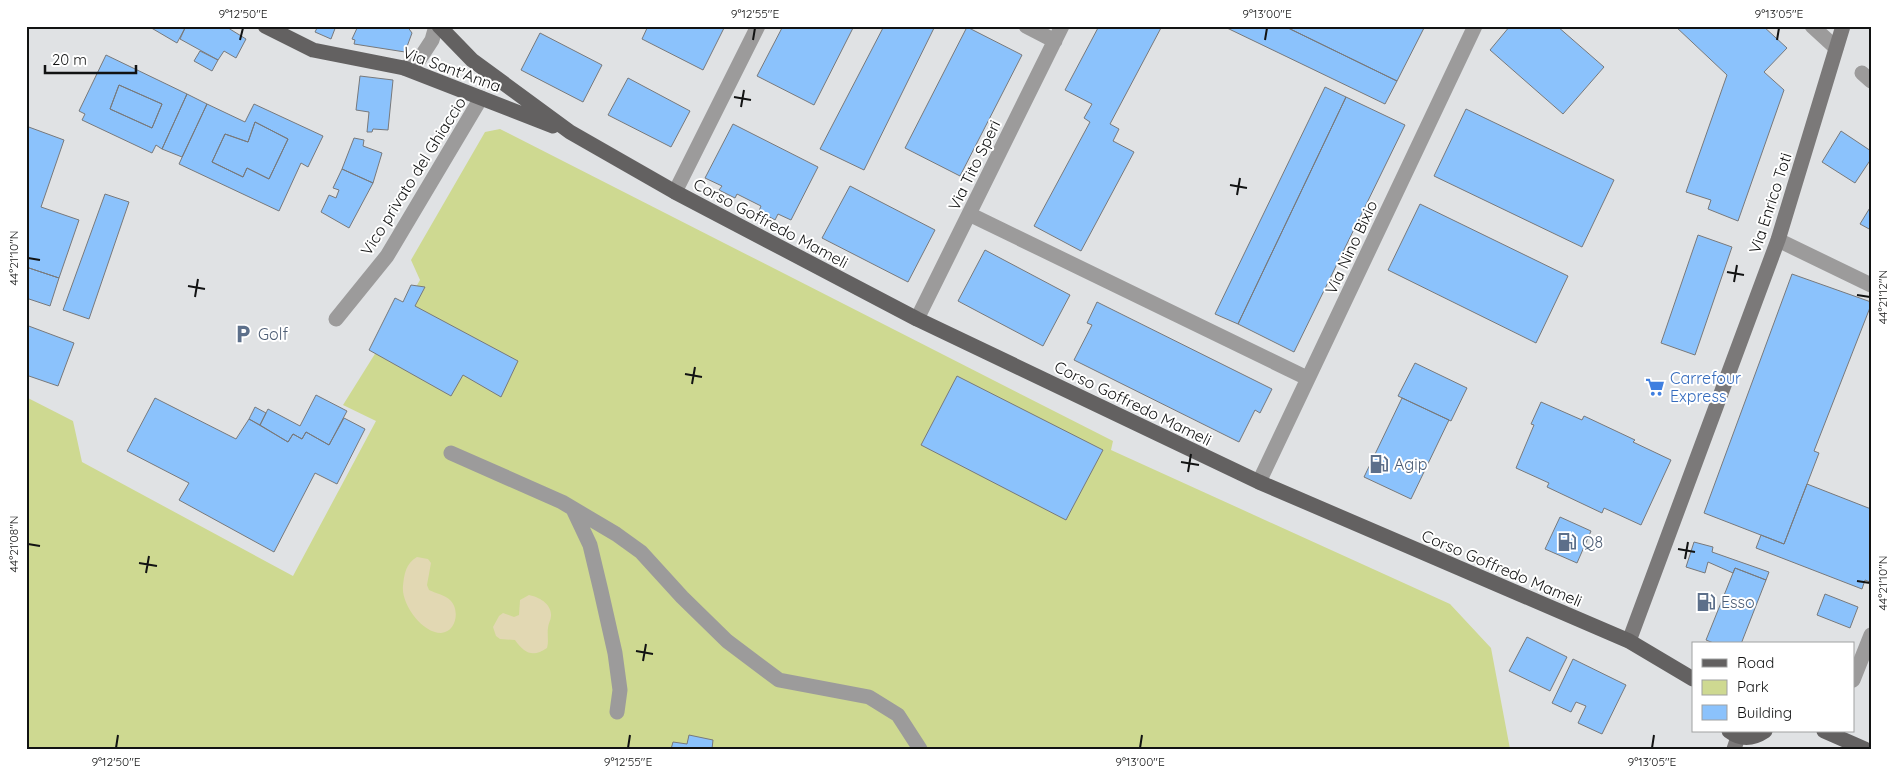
<svg xmlns="http://www.w3.org/2000/svg" width="1897" height="775" font-family="Quicksand,sans-serif">
	<style>
		.green { fill: #ced991 }
		.sand { fill: #e2d8b3 }
		.building { fill: #8bc2fc; stroke: #78797b; fill-rule: evenodd }
		.lines { fill: none; stroke-linecap: round; stroke-linejoin: round }
		.lane { stroke: #9c9b9b; stroke-width: 15 }
		.street { stroke: #9c9b9b; stroke-width: 15 }
		.secondary { stroke: #7b7979; stroke-width: 15 }
		.primary { stroke: #636161; stroke-width: 15 }
		.ticks { fill: none; stroke: #121313; stroke-width: 2 }
		.labels { text-anchor: middle; dominant-baseline: central; stroke-width: 4; stroke-linejoin: round; paint-order: stroke }
		.street-label { font-size: 16px; fill: #121313; stroke: #fff }
		.service-label { font-size: 16px; fill: #4e5e75; stroke: #fff; text-anchor: start }
		.shop-label { font-size: 16px; fill: #366cbe; stroke: #fff; text-anchor: start }
		.neatline { fill: none; stroke: #121313; stroke-width: 2 }
		.ticks-label { font-size: 12px; text-anchor: middle; fill: #121313 }
	</style>
	<rect width="100%" height="100%" fill="#e0e2e4"/>
	<path class="green" d="M500,129l613,312 -2,9 339,154 41,44 19,101h-1484v-352l47,24 9,41 211,114 83,-155 -33,-16 65,-104 12,-21 -9,-20 74,-128z"/>
	<path class="sand" d="M417,557l11,2 3,4 -4,22 2,5c6,3 16,5 21,10 10,9 7,32 -9,33 -19,0 -40,-29 -38,-47 1,-12 3,-23 14,-29z
		M529,595c10,2 23,9 22,21 0,4 -3,8 -3,12 -1,7 1,13 -1,20 -14,10 -23,5 -32,-8l-15,-1 -4,-3 -3,-9 6,-11 4,-3 11,4 5,-2 1,-15z"/>
	<path class="building" d="M148,26h38l-9,17z
		M186,26h39l21,13 -10,19 -12,-7 -6,9 -38,-21z
		M318,26h18l-5,13 -16,-7z
		M358,26h49l5,7 -7,19 -51,-8 1,-4 -3,-1z
		M648,26h77l-22,44 -61,-31z
		M783,26h71l-40,79 -57,-29z
		M884,26h51l-71,144 -44,-21z
		M1099,26h63l-52,98 9,5 -6,12 21,11 -53,99 -47,-25 56,-104 -6,-4 8,-14 -27,-14z
		M1228,26h56l113,55 -12,23 -158,-76z
		M1284,26h141l-28,55z
		M1510,26h47l47,41 -41,47 -73,-64z
		M1675,26h88l24,22 -23,24 20,18 -46,131 -30,-12 3,-9 -25,-8 41,-117z
		M967,27l55,28 -62,121 -55,-28z
		M540,33l62,32 -19,37 -62,-32z
		M200,51l18,9 -6,11 -18,-10z
		M106,55l81,39 -25,55 -6,-4 -4,8 -70,-33 3,-6 -6,-3zM119,85l43,19 -10,24 -42,-19z
		M360,76l33,4 -5,50 -15,-1 -1,3h-5l2,-20 -13,-2z
		M628,78l62,33 -19,36 -63,-32z
		M119,85l43,19 -10,24 -42,-19z
		M1325,87l21,10 -108,227 -23,-10z
		M187,94l20,10 -25,53 -20,-8z
		M1346,97l59,28 -111,227 -56,-28z
		M207,104l38,18 9,-18 69,32 -15,31 -7,-4 -22,48 -100,-47zM255,122l33,17 -19,40 -22,-11 -4,9 -31,-15 13,-28 23,8z
		M1466,109l148,71 -32,67 -148,-71z
		M255,122l33,17 -19,40 -22,-11 -4,9 -31,-15 13,-28 23,8z
		M733,124l85,43 -27,53 -13,-6 -3,6 -16,-9 2,-5 -24,-12 -2,4 -16,-8 3,-4 -17,-8z
		M26,126l38,14 -23,67 38,13 -20,58 -33,-11z
		M1841,131l30,20v8l-16,24 -33,-21z
		M354,138l10,2 -1,6 19,7 -9,30 -31,-14z
		M342,169l31,14 -24,45 -28,-16 8,-17 7,3 3,-8 -6,-2z
		M850,186l85,44 -27,52 -86,-44z
		M105,194l24,8 -40,117 -26,-9z
		M1420,204l148,72 -32,67 -148,-73z
		M1871,206v24l-11,-6z
		M1698,235l34,12 -37,108 -34,-12z
		M985,250l85,45 -27,51 -85,-45z
		M26,267l33,11 -9,28 -24,-8z
		M1792,274l79,28v3l-57,146 5,2 -35,91 -80,-31z
		M411,285l14,2 -10,19 103,55 -17,36 -38,-22 -12,21 -82,-46 26,-52 8,4z
		M1097,302l175,87 -12,24 -5,-3 -16,32 -165,-82 18,-35 -5,-2z
		M26,325l48,18 -16,43 -32,-11z
		M1415,363l52,25 -16,33 -53,-25z
		M957,376l146,74 -37,70 -145,-75z
		M316,395l31,16 -18,34 -23,-13 -4,7 -9,-5 -5,8 -28,-17 8,-16 32,17z
		M155,398l81,41 13,-20 39,23 5,-8 9,5 4,-7 23,13 15,-27 21,11 -28,55 -22,-11 -41,79 -95,-52 10,-17 -62,-32z
		M1402,398l47,22 -38,79 -47,-22z
		M1541,402l41,18 2,-4 51,24 -2,2 38,18 -30,65 -37,-17 -2,5 -55,-26 2,-4 -33,-15 18,-43 -3,-1z
		M255,407l11,6 -6,12 -11,-6z
		M1807,484l64,25v71l-1,2 -5,-2 -3,9 -106,-41 5,-13 23,9z
		M1560,517l31,14 -14,32 -32,-14z
		M1694,542l19,5 -1,5 57,20 -3,8 -31,-12 -2,5 -25,-11 -3,11 -19,-6z
		M1735,568l31,12 -25,64h-25l-10,-4z
		M1825,594l33,13 -8,21 -33,-13z
		M1527,637l40,20 -17,34 -41,-20z
		M1573,659l53,26 -24,49 -24,-11 8,-17 -10,-4 -5,10 -19,-9z
		M689,735l24,5 -1,9h-41l2,-7 14,2z"/>
	<g class="lines">
		<path class="lane" d="M1862,73l9,8
			M336,319l51,-63 94,-158
			M451,453l111,49 54,32 25,18 41,45 45,44 52,39 90,17 29,18 22,34
			M573,509l17,36 11,46 14,62 5,37 -3,22"/>
		<path class="street" d="M1026,26l29,15
			M1812,26l24,22
			M404,68l15,-8 13,-20 4,-14
			M675,192l83,-166
			M969,214l338,164
			M1778,240l93,45
			M917,319l145,-293
			M1259,482l216,-456
			M1853,680l18,-45"/>
		<path class="secondary" d="M1629,641l149,-401 65,-214
			M1734,749l4,-12"/>
		<path class="primary" d="M265,26l48,24 91,18 149,58
			M439,26l33,34 98,72 105,60 242,127 342,163 370,159 64,38
			M1729,731c12,9 24,8 36,0
			M1824,731l41,18"/>
	</g>
	<path class="ticks" d="M240,40l3,-12M753,40l2,-12M1265,40l2,-12M1777,40l2,-12M734,97l17,3M741,107l3,-17M1230,185l17,3M1237,195l3,-17M28,258l12,2M1727,272l17,3M1734,282l3,-17M188,286l17,3M1857,295l13,2M195,297l3,-18M685,374l17,3M692,384l3,-17M1181,462l18,3M1188,472l3,-18M28,544l12,2M1678,549l17,3M1685,559l3,-17M139,563l18,3M146,573l3,-17M1857,581l13,2M636,651l17,3M643,661l3,-17M116,748l2,-13M628,748l2,-13M1140,748l2,-13M1652,748l2,-13"/>
	<defs>
		<g id="parking-bare" transform="scale(1.5)"><path d="M-3.5-5.5H1a3.5 3.5 0 0 1 0 7H-1V5.5H-3.5ZM-1-3.4V-.6H.8a1.4 1.4 0 0 0 0-2.8Z" fill="#5c6f8a" stroke="#fff" stroke-width="2.5" paint-order="stroke"/></g>
		<g id="supermarket-bare" transform="scale(1.5)"><path d="M-6-5.5h2.5l.6 2H6L4.5 2H-2.5L-4.4-4H-6ZM-1.5 3.2a1.3 1.3 0 1 0 .1 0ZM3 3.2a1.3 1.3 0 1 0 .1 0Z" fill="#3f7fe0" stroke="#fff" stroke-width="2.5" paint-order="stroke"/></g>
		<g id="fuel-bare" transform="scale(1.5)"><path d="M-5.5-6h7V0h2V4h1.3V-2.5L3-4.5l.8-.8L6-3V5H2.5V1h-1V6h-7ZM-4.2-4.7v3.2H.2V-4.7Z" fill="#5c6f8a" stroke="#fff" stroke-width="2.5" paint-order="stroke"/></g>
	</defs>
	<g fill-rule="evenodd">
		<use href="#parking-bare" x="243" y="334"/>
		<use href="#supermarket-bare" x="1655" y="387"/>
		<use href="#fuel-bare" x="1379" y="464"/>
		<use href="#fuel-bare" x="1567" y="542"/>
		<use href="#fuel-bare" x="1706" y="602"/>
	</g>
	<g class="labels">
		<g class="street-label">
			<text transform="translate(452 69) rotate(20)">Via Sant'Anna</text>
			<text transform="translate(974 165) rotate(-64)">Via Tito Speri</text>
			<text transform="translate(413 176) rotate(-58)">Vico privato del Ghiaccio</text>
			<text transform="translate(1770 203) rotate(-72)">Via Enrico Toti</text>
			<text transform="translate(771 223) rotate(28)">Corso Goffredo Mameli</text>
			<text transform="translate(1351 247) rotate(-65)">Via Nino Bixio</text>
			<text transform="translate(1133 403) rotate(26)">Corso Goffredo Mameli</text>
			<text transform="translate(1502 568) rotate(23)">Corso Goffredo Mameli</text>
		</g>
		<g class="service-label">
			<text x="258" y="334">Golf</text>
			<text x="1394" y="464">Agip</text>
			<text x="1582" y="542">Q8</text>
			<text x="1721" y="602">Esso</text>
		</g>
		<g class="shop-label">
			<text x="1670" y="378">Carrefour<tspan x="1670" dy="18">Express</tspan></text>
		</g>
	</g>
	<rect width="1897" height="775" fill="none" stroke="#ffffff" stroke-width="55"/>
	<rect x="1692" y="642" width="162" height="90" fill="#ffffff" stroke="#a0a1a1"/>
	<rect x="1702" y="659" width="25" height="8" fill="#636161" stroke="#a0a1a1"/>
	<text x="1737" y="668" font-size="15" fill="#121313">Road</text>
	<rect x="1702" y="680" width="25" height="15" fill="#ced991" stroke="#a0a1a1"/>
	<text x="1737" y="692" font-size="15" fill="#121313">Park</text>
	<rect x="1702" y="705" width="25" height="15" fill="#8bc2fc" stroke="#a0a1a1"/>
	<text x="1737" y="718" font-size="15" fill="#121313">Building</text>
	<path d="M45 65v8h91v-8" fill="none" stroke="#121313" stroke-width="2.5"/>
	<text x="52" y="65" font-size="15" fill="#121313" stroke="#ffffff" stroke-width="4" paint-order="stroke">20 m</text>
	<rect x="28" y="28" width="1842" height="720" class="neatline"/>
	<g class="ticks-label">
		<text x="243" y="18">9°12'50"E</text>
		<text x="755" y="18">9°12'55"E</text>
		<text x="1267" y="18">9°13'00"E</text>
		<text x="1779" y="18">9°13'05"E</text>
		<text transform="translate(14 258) rotate(-90)" y="4">44°21'10"N</text>
		<text transform="translate(1883 297) rotate(-90)" y="4">44°21'12"N</text>
		<text transform="translate(14 544) rotate(-90)" y="4">44°21'08"N</text>
		<text transform="translate(1883 583) rotate(-90)" y="4">44°21'10"N</text>
		<text x="116" y="766">9°12'50"E</text>
		<text x="628" y="766">9°12'55"E</text>
		<text x="1140" y="766">9°13'00"E</text>
		<text x="1652" y="766">9°13'05"E</text>
	</g>
</svg>
